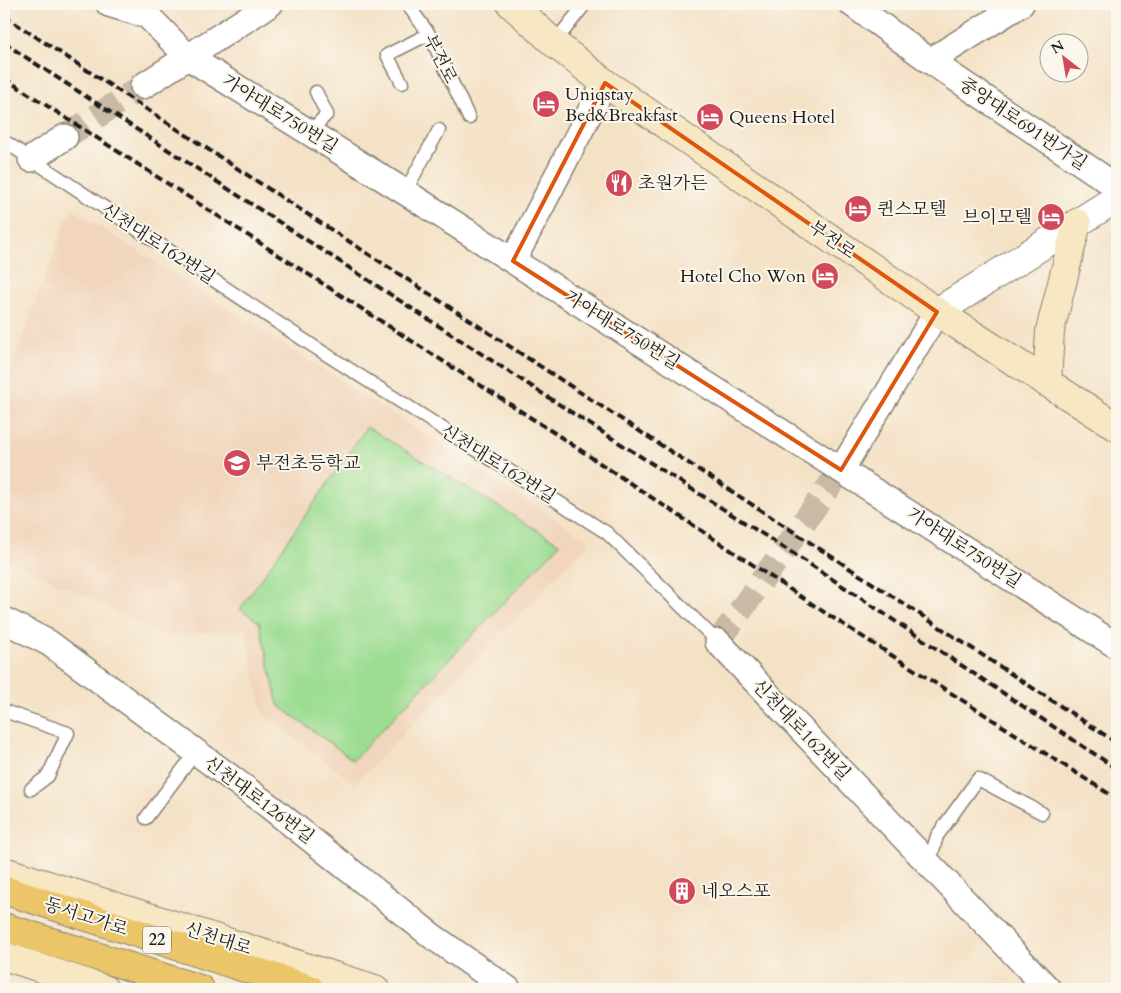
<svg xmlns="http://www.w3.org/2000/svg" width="1121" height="993" font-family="Cardo,'Noto Serif KR',serif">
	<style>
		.built { fill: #f1d5bc }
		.green { fill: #9ddd93; stroke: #5c7c58 }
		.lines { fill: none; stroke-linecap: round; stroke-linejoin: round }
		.minor-tunnel { stroke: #c9baa5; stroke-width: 25; stroke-dasharray: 25 12; stroke-linecap: butt }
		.service-casing { stroke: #887f72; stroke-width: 15 }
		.minor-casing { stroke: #887f72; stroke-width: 28 }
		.tertiary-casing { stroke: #887f72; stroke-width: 30 }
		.secondary-casing { stroke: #887f72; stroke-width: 30 }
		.trunk-casing { stroke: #887f72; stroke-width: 30 }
		.service { stroke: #fff; stroke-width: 12 }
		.minor { stroke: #fff; stroke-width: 25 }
		.tertiary { stroke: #fff; stroke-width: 28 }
		.secondary { stroke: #f7e8c3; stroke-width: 28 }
		.trunk { stroke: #ebc669; stroke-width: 28 }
		.rail { stroke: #1c1c1c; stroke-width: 4; stroke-dasharray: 8 4; stroke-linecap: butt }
		.marked { fill: none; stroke: #de560d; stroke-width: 4; stroke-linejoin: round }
		.labels { text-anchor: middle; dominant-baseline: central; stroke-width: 4; stroke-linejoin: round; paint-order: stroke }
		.shield { fill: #fbf7ec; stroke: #5f5e5a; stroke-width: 1 }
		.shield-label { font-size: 16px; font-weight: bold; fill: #1c1c1c }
		.street-label { font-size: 18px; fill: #1c1c1c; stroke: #fbf7ec }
		.poi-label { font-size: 18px; fill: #1c1c1c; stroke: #fbf7ec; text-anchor: start }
	</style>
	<rect width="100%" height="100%" fill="#fbf7ec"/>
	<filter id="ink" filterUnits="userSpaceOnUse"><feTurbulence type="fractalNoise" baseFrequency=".02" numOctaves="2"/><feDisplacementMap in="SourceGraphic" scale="10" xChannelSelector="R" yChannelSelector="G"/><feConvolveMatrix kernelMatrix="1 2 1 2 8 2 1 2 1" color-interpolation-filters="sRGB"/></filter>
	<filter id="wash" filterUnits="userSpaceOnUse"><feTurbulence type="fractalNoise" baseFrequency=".0096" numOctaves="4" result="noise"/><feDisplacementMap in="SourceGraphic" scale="20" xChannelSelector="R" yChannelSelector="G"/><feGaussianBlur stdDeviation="1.12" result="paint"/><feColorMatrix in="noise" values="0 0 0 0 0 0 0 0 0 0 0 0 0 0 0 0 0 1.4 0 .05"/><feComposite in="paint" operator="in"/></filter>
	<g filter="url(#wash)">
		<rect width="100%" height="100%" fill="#f4e2c7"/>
		<path class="built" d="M71,208l519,333 -235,243 -92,-70 -18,-84 -78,6 -163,-79v-172z"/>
		<path class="green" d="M367,427l193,117 -207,216 -75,-55 -19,-83 -19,-13z"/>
	</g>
	<g filter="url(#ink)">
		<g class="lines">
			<path class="minor-tunnel" d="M65,137l78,-51
				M718,642l123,-172"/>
			<g class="service-casing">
				<path id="service" d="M407,4l22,30 40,84
					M554,43l31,-39
					M402,83l-15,-28 42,-21
					M310,132l17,-18 -11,-22
					M4,141l309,205 294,187 111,109
					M405,192l34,-62
					M4,711l64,22 -20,43 -17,13
					M146,818l50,-66
					M929,864l8,-28 41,-57 64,34"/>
			</g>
			<g class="minor-casing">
				<path id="minor" d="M109,4l40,12
					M136,4l52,53 217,135 712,454
					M852,4l78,57 187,126
					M930,61l91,-57
					M143,86l127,-82
					M31,159l34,-22
					M513,261l92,-178
					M841,470l96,-158
					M4,620l45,23 220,163 163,130 76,53
					M718,642l330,347"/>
			</g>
			<g class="tertiary-casing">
				<path id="tertiary" d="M937,312l180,-114"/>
			</g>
			<g class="secondary-casing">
				<path id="secondary" d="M511,4l43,39 51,40 332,229 180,115
					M1047,383l3,-52 27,-108
					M4,871l371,118
					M4,956l100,33"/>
			</g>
			<g class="trunk-casing">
				<path id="trunk" d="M4,890l306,99
					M4,927l196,62"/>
			</g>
			<use href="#service" class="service"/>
			<use href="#minor" class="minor"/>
			<use href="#tertiary" class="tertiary"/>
			<use href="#secondary" class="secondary"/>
			<use href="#trunk" class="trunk"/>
			<path class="rail" d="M4,16l1113,727
				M4,43l573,373 231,147 309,206
				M4,78l552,356 271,180 290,185"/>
		</g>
	</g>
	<path class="marked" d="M605,83l332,229 -96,158 -328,-209z"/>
	<defs>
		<g id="hotel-disc" transform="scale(1.4375)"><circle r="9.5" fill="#d1495b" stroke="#fbf7ec"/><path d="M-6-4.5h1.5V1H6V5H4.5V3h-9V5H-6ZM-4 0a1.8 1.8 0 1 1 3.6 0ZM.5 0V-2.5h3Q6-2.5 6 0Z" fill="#fff"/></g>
		<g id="restaurant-disc" transform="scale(1.4375)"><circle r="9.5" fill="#d1495b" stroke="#fbf7ec"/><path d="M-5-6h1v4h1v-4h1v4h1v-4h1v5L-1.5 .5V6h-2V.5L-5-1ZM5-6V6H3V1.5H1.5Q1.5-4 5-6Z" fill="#fff"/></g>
		<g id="school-disc" transform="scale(1.4375)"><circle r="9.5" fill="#d1495b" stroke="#fbf7ec"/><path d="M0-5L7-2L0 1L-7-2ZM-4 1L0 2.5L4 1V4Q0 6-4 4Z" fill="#fff"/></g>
		<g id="building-disc" transform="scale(1.4375)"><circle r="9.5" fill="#d1495b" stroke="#fbf7ec"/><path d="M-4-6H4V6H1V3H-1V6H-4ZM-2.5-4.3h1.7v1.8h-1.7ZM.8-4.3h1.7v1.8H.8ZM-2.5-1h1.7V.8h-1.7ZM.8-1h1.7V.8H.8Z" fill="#fff"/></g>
	</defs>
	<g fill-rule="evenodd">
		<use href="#hotel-disc" x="546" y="104"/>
		<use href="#hotel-disc" x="710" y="117"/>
		<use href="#restaurant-disc" x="619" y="183"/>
		<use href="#hotel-disc" x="858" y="209"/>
		<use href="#hotel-disc" x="1051" y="217"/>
		<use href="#hotel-disc" x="825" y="276"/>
		<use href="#school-disc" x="237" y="463"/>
		<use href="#building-disc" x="682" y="891"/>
	</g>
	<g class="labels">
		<rect class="shield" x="143" y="926.5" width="28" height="27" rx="4"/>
		<g class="shield-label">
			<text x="157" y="940">22</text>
		</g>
		<g class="street-label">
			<text transform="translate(440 59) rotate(63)">부전로</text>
			<text transform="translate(280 114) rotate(32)">가야대로750번길</text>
			<text transform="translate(1023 124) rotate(34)">중앙대로691번가길</text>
			<text transform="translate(832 240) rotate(35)">부전로</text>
			<text transform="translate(158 244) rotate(33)">신천대로162번길</text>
			<text transform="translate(622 330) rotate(32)">가야대로750번길</text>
			<text transform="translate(498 464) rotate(32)">신천대로162번길</text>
			<text transform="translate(964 548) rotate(33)">가야대로750번길</text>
			<text transform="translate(801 730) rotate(46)">신천대로162번길</text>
			<text transform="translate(259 800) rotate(37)">신천대로126번길</text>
			<text transform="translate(86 917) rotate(18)">동서고가로</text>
			<text transform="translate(218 939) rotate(18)">신천대로</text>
		</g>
		<g class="poi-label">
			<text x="565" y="94">Uniqstay<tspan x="565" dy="21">Bed&amp;Breakfast</tspan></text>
			<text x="729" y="117">Queens Hotel</text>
			<text x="638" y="183">초원가든</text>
			<text x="877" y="209">퀸스모텔</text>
			<text x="1032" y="217" text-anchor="end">브이모텔</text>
			<text x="806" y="276" text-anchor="end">Hotel Cho Won</text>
			<text x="256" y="463">부전초등학교</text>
			<text x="701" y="891">네오스포</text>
		</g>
	</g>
	<rect width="1121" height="993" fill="none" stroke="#fbf7ec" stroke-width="20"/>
	<g transform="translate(1064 58) rotate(329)"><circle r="24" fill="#fbf7ec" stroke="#a29f99"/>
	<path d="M0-4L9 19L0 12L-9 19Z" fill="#d1495b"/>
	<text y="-8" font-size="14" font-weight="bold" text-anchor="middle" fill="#1c1c1c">N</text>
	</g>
</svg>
